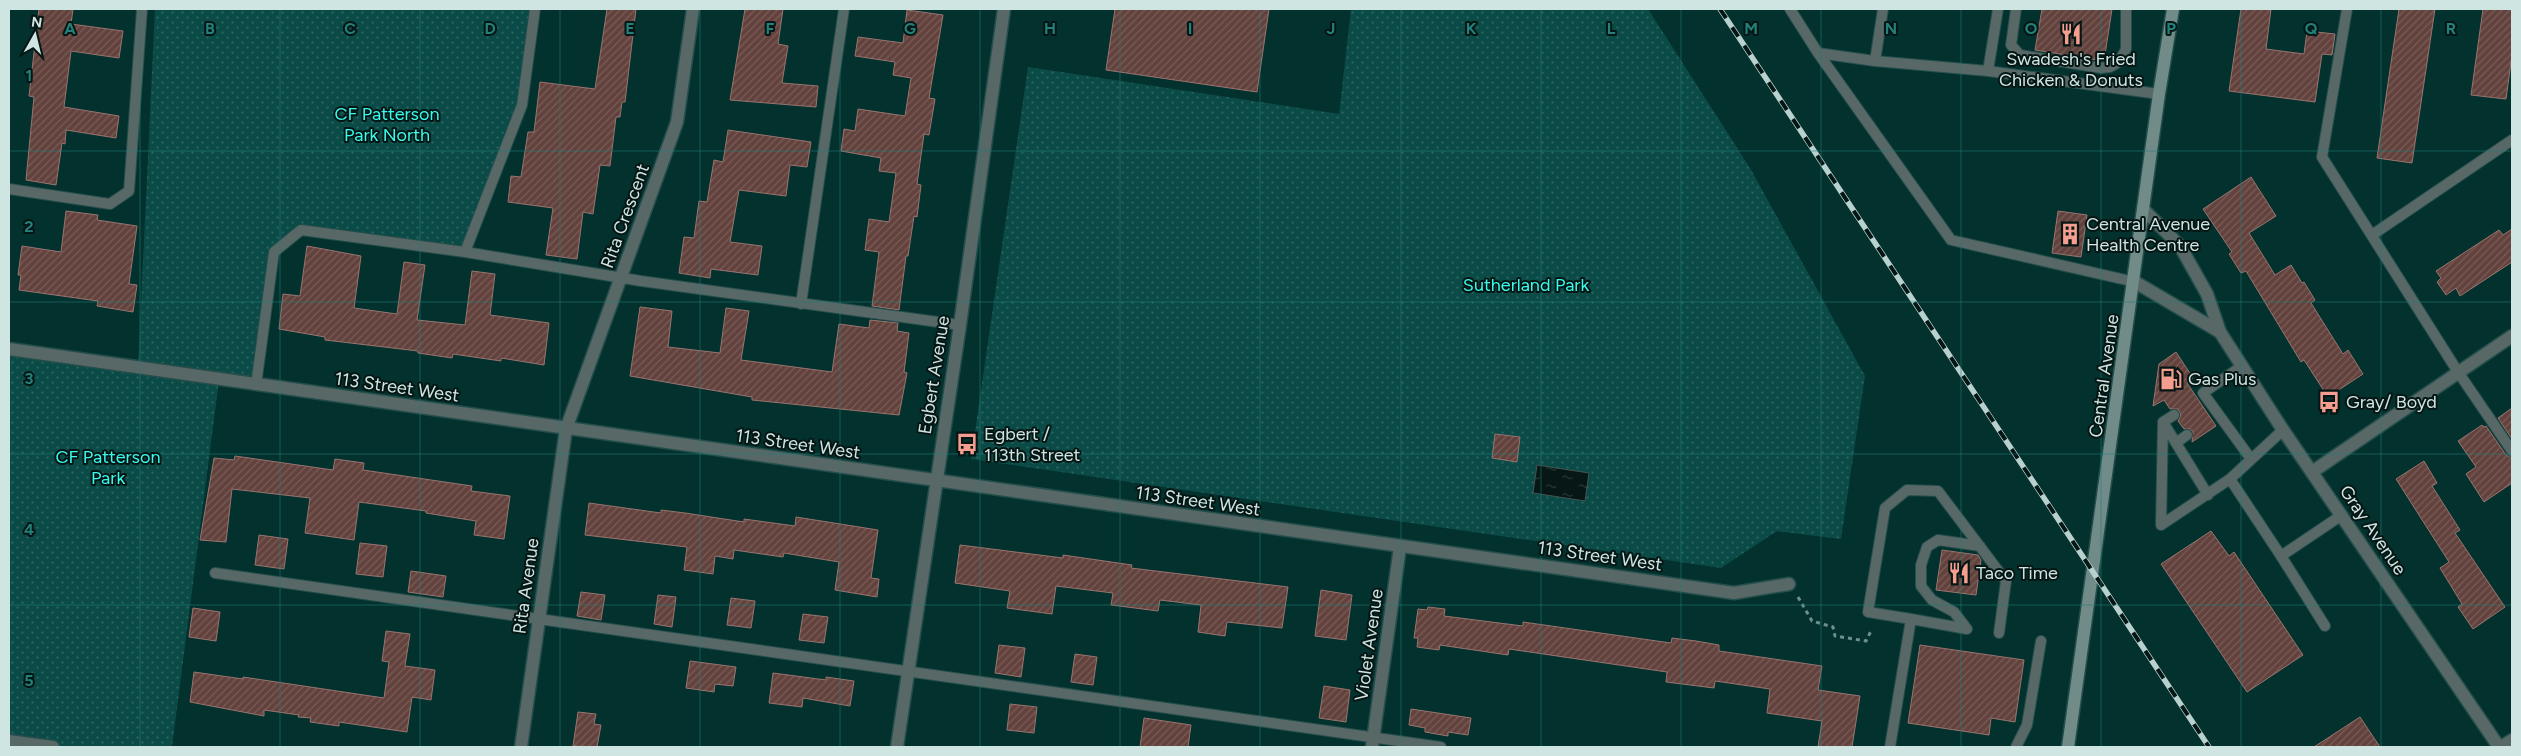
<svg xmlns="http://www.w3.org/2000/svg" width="2521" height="756" font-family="Figtree,sans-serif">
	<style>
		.park { fill: url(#park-dots) }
		.water { fill: url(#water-ripples); stroke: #425552 }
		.building { fill: url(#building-hatch); stroke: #99746f }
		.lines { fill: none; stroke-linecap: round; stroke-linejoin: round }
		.service-casing { stroke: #244e4b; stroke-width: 12 }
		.minor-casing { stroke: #244e4b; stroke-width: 15 }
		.tertiary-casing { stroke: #244e4b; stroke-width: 15 }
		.secondary-casing { stroke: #244e4b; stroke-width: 15 }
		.path { stroke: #6f908d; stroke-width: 3; stroke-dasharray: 4 4; stroke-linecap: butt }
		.service { stroke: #576866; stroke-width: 10 }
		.minor { stroke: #576866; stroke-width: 12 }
		.tertiary { stroke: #576866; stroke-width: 12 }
		.secondary { stroke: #708b88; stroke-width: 12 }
		.rail-casing { stroke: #b9d1ce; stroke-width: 5.5 }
		.rail { stroke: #051614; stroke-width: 4; stroke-dasharray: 11; stroke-linecap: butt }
		.grid { fill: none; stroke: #22817a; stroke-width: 1; stroke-opacity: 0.55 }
		.labels { text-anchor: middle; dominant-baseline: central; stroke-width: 4; stroke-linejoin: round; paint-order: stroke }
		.poi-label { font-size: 18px; fill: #cfe5e2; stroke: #051614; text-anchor: start }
		.park-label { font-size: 18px; fill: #39fbed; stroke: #051614 }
		.street-label { font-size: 18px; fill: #cfe5e2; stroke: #051614 }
		.grid-label { font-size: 16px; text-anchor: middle; font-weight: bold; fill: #22817a; stroke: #051614; stroke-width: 4; stroke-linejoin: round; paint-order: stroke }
	</style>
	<defs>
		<pattern id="park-dots" width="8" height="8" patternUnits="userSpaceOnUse" patternTransform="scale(1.25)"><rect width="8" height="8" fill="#0b4b47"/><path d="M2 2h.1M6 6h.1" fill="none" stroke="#2e6561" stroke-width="1.8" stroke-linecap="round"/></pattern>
		<pattern id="water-ripples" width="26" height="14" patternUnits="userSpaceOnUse" patternTransform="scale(1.25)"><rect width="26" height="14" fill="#061715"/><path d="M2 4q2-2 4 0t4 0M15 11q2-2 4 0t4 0" fill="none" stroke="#293937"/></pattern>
		<pattern id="building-hatch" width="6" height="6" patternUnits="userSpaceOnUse" patternTransform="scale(1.25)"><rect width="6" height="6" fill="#63423d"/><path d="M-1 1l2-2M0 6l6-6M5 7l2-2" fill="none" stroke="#785d59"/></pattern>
	</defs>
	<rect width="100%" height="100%" fill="#03312e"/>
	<path class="park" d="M155,9h380l-13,96 -57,147 -163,-22 -28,22 -18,133 -37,-5 -47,367h-119l-44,-6v-391l129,18z
		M1351,9h297l102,159 115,208 -24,163 -64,-8 -56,37 -750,-109 57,-392 311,47z"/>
	<path class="water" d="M1537,465l52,8 -4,28 -52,-8z"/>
	<path class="building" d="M39,9h34l-2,15 52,7 -4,27 -48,-7 -7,56 55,9 -3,22 -50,-8 -1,14 -3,-1 -6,42 -30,-5 8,-83 -5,-1z
		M607,9h29l-11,93h-3l-2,15h-4l-6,49 -10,-1 -7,49 -10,-2 -6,47 -31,-4 7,-47 -45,-6 3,-26 10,1 7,-45h6l6,-50 55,7z
		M745,9h38l-5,35 10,2 -6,37 36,3 -2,21 -86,-7z
		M1115,9h154l-12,83 -151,-22z
		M2042,9h70l-8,52 -69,-11z
		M2241,9h30l-5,40 38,5 3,-23 28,3 -3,21 -10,-1 -7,48 -86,-11z
		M2399,9h36l-23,154 -35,-5z
		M2483,9h29v46l-6,44 -35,-4z
		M907,10l36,5 -14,83 6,1 -6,36 -5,-1 -7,50 4,1 -4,32 -3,-1 -6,40h-2l-7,54 -27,-4 7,-54 -14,-2 4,-31 20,3 7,-49 -17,-2 2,-13 -40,-7 3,-22 11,2 3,-22 47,7 6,-38 -18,-3 2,-13 -40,-6 3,-19 45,6z
		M728,130l83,12 -4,25 -17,-2 -4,31 -47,-6 -9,52 32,4 -4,29 -47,-6 -1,9 -31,-5 5,-36 10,1 5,-37 8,1 7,-42 9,2z
		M2251,177l25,39 -27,17 26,42 16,-10 11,18 2,-1 11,18 -4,3 32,51 5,-4 15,24 -35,23 -24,-37 -3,2 -55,-91 -5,2 -12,-19 3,-2 -29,-43z
		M66,211l32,4 -1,5 40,6 -8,58 8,1 -4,27 -36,-6 1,-5 -79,-11 2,-15h-3l4,-29 39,6z
		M2058,211l29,4 -6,42 -29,-4z
		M2512,229v33l-52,34 -4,-8 -10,7 -9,-13 4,-4 -5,-7 63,-41 4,5z
		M307,246l54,10 -7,52 43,6 7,-52 21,3 -8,55 48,5 7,-54 23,3 -5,41 59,8 -5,42 -43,-7v3l-48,-7 -1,4 -34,-5v-2l-93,-11v-3l-46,-8 4,-35 17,2z
		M640,307l32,4 -4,36 52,6 6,-45 23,3 -8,49 91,12 7,-48 30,4 1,-8 28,3 -1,8 12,2 -5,39 3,1 -8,42 -147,-15v-3l-122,-21z
		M2176,352l17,26 -6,5 29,43 -24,16 1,-11 -4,-2h-5l-6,-8 3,-6 -3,-6h-8l-6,-9 -11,6 6,-42z
		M2512,408v31l-14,-21z
		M2482,425l2,2 2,-1 20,29 6,3v25l-28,19 -18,-28 10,-7 -18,-26z
		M1495,434l25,3 -3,25 -25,-4z
		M235,456l98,14 2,-11 29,4 -1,7 109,16 -1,5 39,5 -6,43 -30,-4 2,-14 -50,-8v-2l-67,-9 -5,38 -49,-7 5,-35 -78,-9 -6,53 -26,-2 14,-82 20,2z
		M2424,461l13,22 -5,3 28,44 -5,3 50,74 -32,22 -15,-22 4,-3 -22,-36 9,-6 -53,-83z
		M589,503l72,10v-3l24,3 59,9v-3l51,7 1,-9 82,13 -7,48 8,1 -2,18 -42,-7 4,-28 -55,-9 -1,4 -49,-7 -1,9 -18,-3 -2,18 -29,-4 3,-23 -102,-12z
		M2211,531l18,25 5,-4 69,103 -56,37 -86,-128z
		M259,535l29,4 -4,30 -29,-4z
		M360,543l27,3 -4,31 -27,-3z
		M960,545l103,13v-3l69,10 -1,3 157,19 -6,41 -55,-6 -2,14 -27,-4 3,-27 -41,-5 -2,11 -23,-3 -24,-3 2,-12 -57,-7 -4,28 -45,-6 3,-17 -55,-8z
		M1942,550l36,5 3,5 -5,35 -40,-5z
		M411,571l35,5 -3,21 -35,-5z
		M1321,590l31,5 -6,45 -31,-4z
		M581,592l24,3 -4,25 -24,-4z
		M658,595l18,2 -4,30 -18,-3z
		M731,598l24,3 -4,27 -24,-3z
		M1428,607l17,2 -1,7 79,10v-4l148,21 1,-5 24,3 23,4v6l103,15 -4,24 42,6 -8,51h-34l4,-26 -55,-8 3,-24 -55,-8 -1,7 -48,-6 1,-10 -158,-23 -1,6 -68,-10 -1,5 -22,-3 1,-9h-4l4,-29 9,1z
		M193,608l27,4 -4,29 -27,-4z
		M803,614l25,3 -4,26 -25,-3z
		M386,631l24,3 -5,32 30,4 -4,30 -19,-3 -5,35 -68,-10v4l-29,-4 1,-4 -13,-1 1,-2 -35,-5v6l-74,-14 4,-30 49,7v-2l141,21 5,-36 -7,-1z
		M999,645l26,3 -4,29 -26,-4z
		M1920,645l104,15 -9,62 -24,-4 -2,17 -81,-12z
		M1075,654l22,3 -4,28 -22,-3z
		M690,661l46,6 -3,19 -18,-2 -1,8 -28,-4z
		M773,673l53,7v-3l28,4 -4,25 -47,-8 -1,9 -33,-4z
		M1324,686l26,4 -4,32 -27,-4z
		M1010,704l27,3 -3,26 -27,-3z
		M1411,709l60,9 -3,17 -20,-3v4l-23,-4v-4l-16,-3z
		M578,712l18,2 -2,10 7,1 -4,22 -24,-1z
		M2360,717l20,30h-66z
		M1144,718l47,7 -3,22h-48z"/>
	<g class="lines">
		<g class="service-casing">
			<path id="service" d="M1790,9l28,44 133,187 184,42
				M2016,9l-5,36 9,10 81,13 9,-1 9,-5 7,-13v-40
				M2347,9l-25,148 136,215 54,79
				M1818,53l57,8 113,10 171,23
				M1875,61l8,-52
				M1988,71l10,-62
				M9,189l101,15 19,-13 13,-182
				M2372,235l140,-95
				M465,252l57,-147 13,-96
				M801,304l43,-295
				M2242,366l-39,27 48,66
				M256,385l18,-133 27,-22 164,22 176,29 319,44
				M2163,422l11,-7
				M2176,443l11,-8
				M2208,495l-45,-73 -2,103 69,-46
				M2281,556l-51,-77 53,-49
				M215,573l1226,174
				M1911,619l-43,-7 17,-104 22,-18 31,1 68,90 -7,52
				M2325,626l-44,-70 61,-41
				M1967,629l-13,-17 -22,-12 -11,-14v-21l6,-18 11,-7 42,6
				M1890,747l21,-128 56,10
				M2016,747l11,-22 14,-84"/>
		</g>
		<g class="minor-casing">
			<path id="minor" d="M9,349l1725,244 55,-9
				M2312,472l200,-136
				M9,741l44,6
				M521,747l45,-318 111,-307 16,-113
				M897,747l63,-422 44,-316
				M1372,747l28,-200
				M2501,747l11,-7"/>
		</g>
		<g class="tertiary-casing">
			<path id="tertiary" d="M2144,210l36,36 27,48 13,38 63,98 216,317
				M2135,282l85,50"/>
		</g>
		<g class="secondary-casing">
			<path id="secondary" d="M2068,747l91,-653 14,-85"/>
		</g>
		<path class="path" d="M1798,597l14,24 21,6 2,9 31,5 6,-12"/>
		<use href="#service" class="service"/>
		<use href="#minor" class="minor"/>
		<use href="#tertiary" class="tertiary"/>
		<use href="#secondary" class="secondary"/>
		<g class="rail-casing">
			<path id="rail" d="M1720,9l489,738"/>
		</g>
		<use href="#rail" class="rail"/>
	</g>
	<path class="grid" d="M140,9v738M280,9v738M420,9v738M560,9v738M700,9v738M840,9v738M980,9v738M1120,9v738M1260,9v738M1401,9v738M1541,9v738M1681,9v738M1821,9v738M1961,9v738M2101,9v738M2241,9v738M2381,9v738M9,151h2503M9,302h2503M9,454h2503M9,605h2503"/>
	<defs>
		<g id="restaurant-bare" transform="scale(1.725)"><path d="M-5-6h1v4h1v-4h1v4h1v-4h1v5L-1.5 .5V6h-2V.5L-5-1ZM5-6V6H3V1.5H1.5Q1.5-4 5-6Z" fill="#f59d8f" stroke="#051614" stroke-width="2.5" paint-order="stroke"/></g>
		<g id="building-bare" transform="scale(1.725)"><path d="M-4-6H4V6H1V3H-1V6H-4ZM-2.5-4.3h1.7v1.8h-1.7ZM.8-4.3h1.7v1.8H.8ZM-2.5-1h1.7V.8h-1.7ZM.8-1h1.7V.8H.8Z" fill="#f59d8f" stroke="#051614" stroke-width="2.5" paint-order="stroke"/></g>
		<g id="fuel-bare" transform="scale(1.725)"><path d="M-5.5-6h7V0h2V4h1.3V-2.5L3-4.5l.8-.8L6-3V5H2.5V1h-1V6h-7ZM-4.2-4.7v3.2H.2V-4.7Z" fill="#f59d8f" stroke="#051614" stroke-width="2.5" paint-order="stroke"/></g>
		<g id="bus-bare" transform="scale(1.725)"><path d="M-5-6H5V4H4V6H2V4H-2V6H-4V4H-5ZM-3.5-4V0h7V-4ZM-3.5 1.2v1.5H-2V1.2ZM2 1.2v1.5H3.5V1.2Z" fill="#f59d8f" stroke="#051614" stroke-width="2.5" paint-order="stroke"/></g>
	</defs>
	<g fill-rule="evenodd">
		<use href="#restaurant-bare" x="2071" y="34"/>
		<use href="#building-bare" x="2070" y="234"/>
		<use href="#fuel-bare" x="2171" y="379"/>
		<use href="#bus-bare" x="2329" y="402"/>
		<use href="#bus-bare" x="967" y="444"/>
		<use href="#restaurant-bare" x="1959" y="573"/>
	</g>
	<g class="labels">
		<g class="poi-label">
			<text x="2071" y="59" text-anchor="middle">Swadesh's Fried<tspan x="2071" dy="21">Chicken &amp; Donuts</tspan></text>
			<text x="2086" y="224">Central Avenue<tspan x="2086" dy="21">Health Centre</tspan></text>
			<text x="2188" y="379">Gas Plus</text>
			<text x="2346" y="402">Gray/ Boyd</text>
			<text x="984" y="434">Egbert /<tspan x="984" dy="21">113th Street</tspan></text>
			<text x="1976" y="573">Taco Time</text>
		</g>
		<g class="park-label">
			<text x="387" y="114">CF Patterson<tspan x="387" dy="21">Park North</tspan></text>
			<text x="1526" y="285">Sutherland Park</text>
			<text x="108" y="457">CF Patterson<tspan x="108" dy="21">Park</tspan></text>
		</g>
		<g class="street-label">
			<text transform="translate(625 216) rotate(-70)">Rita Crescent</text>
			<text transform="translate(934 375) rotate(-81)">Egbert Avenue</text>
			<text transform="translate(2104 376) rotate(-82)">Central Avenue</text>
			<text transform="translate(397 387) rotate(8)">113 Street West</text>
			<text transform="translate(798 444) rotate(8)">113 Street West</text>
			<text transform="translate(1198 501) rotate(8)">113 Street West</text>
			<text transform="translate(2373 530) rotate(56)">Gray Avenue</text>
			<text transform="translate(1600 556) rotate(8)">113 Street West</text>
			<text transform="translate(526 586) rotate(-82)">Rita Avenue</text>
			<text transform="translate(1369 645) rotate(-82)">Violet Avenue</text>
		</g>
	</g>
	<g class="grid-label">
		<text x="70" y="34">A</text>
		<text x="210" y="34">B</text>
		<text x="350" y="34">C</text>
		<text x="490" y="34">D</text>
		<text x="630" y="34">E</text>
		<text x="770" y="34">F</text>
		<text x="910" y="34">G</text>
		<text x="1050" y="34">H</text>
		<text x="1190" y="34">I</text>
		<text x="1331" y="34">J</text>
		<text x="1471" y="34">K</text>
		<text x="1611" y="34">L</text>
		<text x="1751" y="34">M</text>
		<text x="1891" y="34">N</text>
		<text x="2031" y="34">O</text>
		<text x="2171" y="34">P</text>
		<text x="2311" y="34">Q</text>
		<text x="2451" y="34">R</text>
		<text x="29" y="81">1</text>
		<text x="29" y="232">2</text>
		<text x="29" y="384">3</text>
		<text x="29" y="535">4</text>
		<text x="29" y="686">5</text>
	</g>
	<rect width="2521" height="756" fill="none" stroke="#cfe5e2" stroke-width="20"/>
	<g transform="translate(35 35) rotate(8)" stroke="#051614" stroke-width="4" paint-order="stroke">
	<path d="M0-4L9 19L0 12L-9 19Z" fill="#cfe5e2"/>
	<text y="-8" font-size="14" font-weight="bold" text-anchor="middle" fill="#cfe5e2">N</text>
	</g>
</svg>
